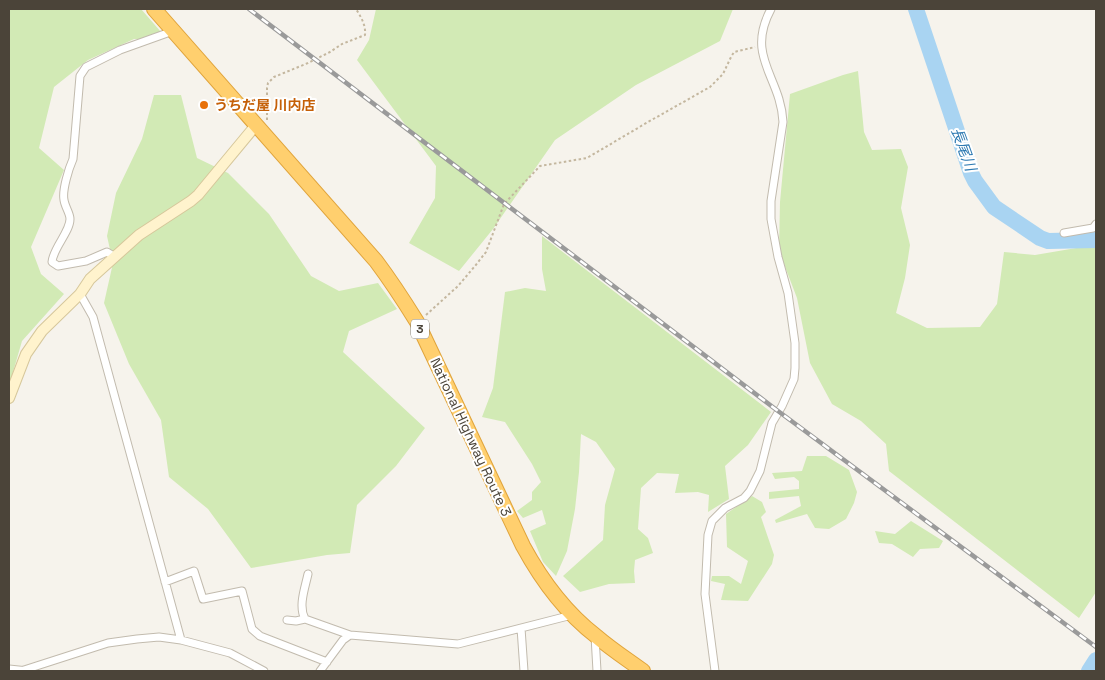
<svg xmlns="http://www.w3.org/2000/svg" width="1105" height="680" font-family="'Space Grotesk','Noto Sans JP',sans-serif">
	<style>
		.green { fill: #d2eab5 }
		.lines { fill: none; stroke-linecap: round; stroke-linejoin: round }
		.river { stroke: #a9d4f2; stroke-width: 16 }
		.street-casing { stroke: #c2bbae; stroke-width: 9 }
		.secondary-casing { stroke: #d6c79b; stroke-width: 12 }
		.highway-casing { stroke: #e0a43c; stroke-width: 16 }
		.path { stroke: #c4b79f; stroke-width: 2; stroke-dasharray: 2.5 2.5; stroke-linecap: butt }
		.street { stroke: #fff; stroke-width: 7 }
		.secondary { stroke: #fff3cd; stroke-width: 10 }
		.highway { stroke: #ffcf6e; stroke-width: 14 }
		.rail-casing { stroke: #9a9a9a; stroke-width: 4.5 }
		.rail { stroke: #fff; stroke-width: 2.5; stroke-dasharray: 8; stroke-linecap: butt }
		.food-dot { fill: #e8710a; stroke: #fff; stroke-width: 2 }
		.labels { text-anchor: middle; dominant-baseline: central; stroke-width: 4; stroke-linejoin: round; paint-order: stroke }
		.shield { fill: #fff; stroke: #817c74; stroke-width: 1 }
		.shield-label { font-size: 12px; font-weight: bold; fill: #4b4439 }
		.food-label { font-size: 14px; font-weight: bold; fill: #c56008; stroke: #fff; text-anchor: start }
		.street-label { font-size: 14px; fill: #4b4439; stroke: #fff }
		.water-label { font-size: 15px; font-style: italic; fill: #2e7ab2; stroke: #fff }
	</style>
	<rect width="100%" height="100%" fill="#f6f3ec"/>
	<path class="green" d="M9,9h132l20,23 -19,7h-8l-46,21 -34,27 -15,61 25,22 -33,77 10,27 23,20 -42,47 -13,45z
		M376,9h357l-13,32 -84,44 -81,55 -62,89 -34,42 -50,-28 26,-45 1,-32 -79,-106 12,-20z
		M858,71l6,61 8,18 29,-1 7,18 -7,41 9,37 -5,33 -9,35 31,15 53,-1 17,-23 7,-52 31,3 53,-9h8v346l-17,26 -190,-147 -3,-27 -25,-23 -29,-17 -22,-41 -13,-65 -18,-47 1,-49 10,-108 53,-19z
		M154,95h27l16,63 31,15 41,41 42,62 28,15 39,-8 19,26 -48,22 -6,21 82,76 -29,38 -39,39 -7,48 -23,2 -76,13 -43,-59 -39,-32 -8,-57 -32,-56 -25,-61 9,-40 -6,-27 9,-43 26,-54z
		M542,236l229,176 -23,33 -23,21 4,33 -21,13 1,-17 -11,-3 -23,1 4,-19 -22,-1 -16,15 -3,41 10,9 5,15 -18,7 -1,11 1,12 -26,1 -29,8 -17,-16 40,-36 2,-35 10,-36 -19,-27 -15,-8 -2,38 -4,37 -8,42 -11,25 -13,-14 -13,-31 16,-7 -4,-14 -19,8 -6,-7 15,-11v-8l9,-10 -9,-18 -27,-42 -23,-5 11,-29 12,-96 20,-4 21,3 -4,-22z
		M807,456h19l23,14 8,22 -3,11 -8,16 -17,10 -14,-1 -8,-14 -31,9 -1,-3 26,-14 -2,-10 -30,3v-7l30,-3v-8l-5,-4 -19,2 -3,-6 30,-2z
		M752,496l10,6 4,10 -5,5 13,38 -2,9 -24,37 -27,-1 4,-16 -14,-3 1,-5h17l12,8 7,-23 -21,-14 -1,-33z
		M911,521l32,20 -4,7 -19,1 -7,8 -21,-13 -13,-1 -4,-12 20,3z"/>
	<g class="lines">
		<path class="river" d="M916,9l55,164 4,8 19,26 46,31 8,3 48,-1
			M1089,671l7,-11"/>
		<g class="street-casing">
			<path id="street" d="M1064,233l29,-5 3,-4
				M115,257l-8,-5 -21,9 -28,5 -6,-4c1,-14 18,-30 18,-43 0,-6 -5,-12 -6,-19 -2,-10 5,-32 9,-41l7,-83 6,-9 34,-17 53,-19
				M80,294l13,23 88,323
				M308,574c-3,14 -10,32 -3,45l45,16
				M165,582l29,-11 9,28 39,-8 10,38 8,7 67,26
				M287,620l9,1 9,-2
				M521,628l3,43
				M595,636l2,35
				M9,669l19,2
				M24,670l84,-27 29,-4 22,-2 22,3 49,13 34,18
				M320,671l23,-31 7,-5 108,9 114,-29
				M715,671l-10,-77 3,-59 4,-14 13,-13 19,-10 6,-7 10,-20 12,-48 10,-17 12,-27 1,-11v-25l-7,-50 -10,-36 -7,-38v-18l12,-79c-2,-45 -38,-65 -12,-113"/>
		</g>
		<g class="secondary-casing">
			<path id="secondary" d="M9,398l17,-44 16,-23 38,-37 10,-15 49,-44 52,-34 7,-6 58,-70"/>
		</g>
		<g class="highway-casing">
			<path id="highway" d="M154,9l222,252c15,20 28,40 41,61l106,224c19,35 42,66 73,90 15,13 32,24 47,35"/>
		</g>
		<path class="path" d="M267,120v-32l1,-5 6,-6 34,-14 22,-11 12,-8 23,-9c1,-10 -4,-18 -9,-26
			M426,315l32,-29 17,-20 11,-14 18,-48 36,-38 47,-8 61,-36 62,-35 13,-13 8,-17 3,-5 21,-5"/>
		<use href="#street" class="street"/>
		<use href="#secondary" class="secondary"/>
		<use href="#highway" class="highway"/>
		<g class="rail-casing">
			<path id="rail" d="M249,9l529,402 318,236"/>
		</g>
		<use href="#rail" class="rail"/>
	</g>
	<circle class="food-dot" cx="204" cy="105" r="5"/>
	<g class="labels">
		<rect class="shield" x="411" y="319.5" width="18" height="19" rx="4"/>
		<g class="shield-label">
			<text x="420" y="329">3</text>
		</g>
		<g class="food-label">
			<text x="214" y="105">うちだ屋 川内店</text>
		</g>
		<g class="street-label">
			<text transform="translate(471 437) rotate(65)">National Highway Route 3</text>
		</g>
		<g class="water-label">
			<text transform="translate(964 149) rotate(70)">長尾川</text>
		</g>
	</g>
	<rect width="1105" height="680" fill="none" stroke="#4b4439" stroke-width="20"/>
</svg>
